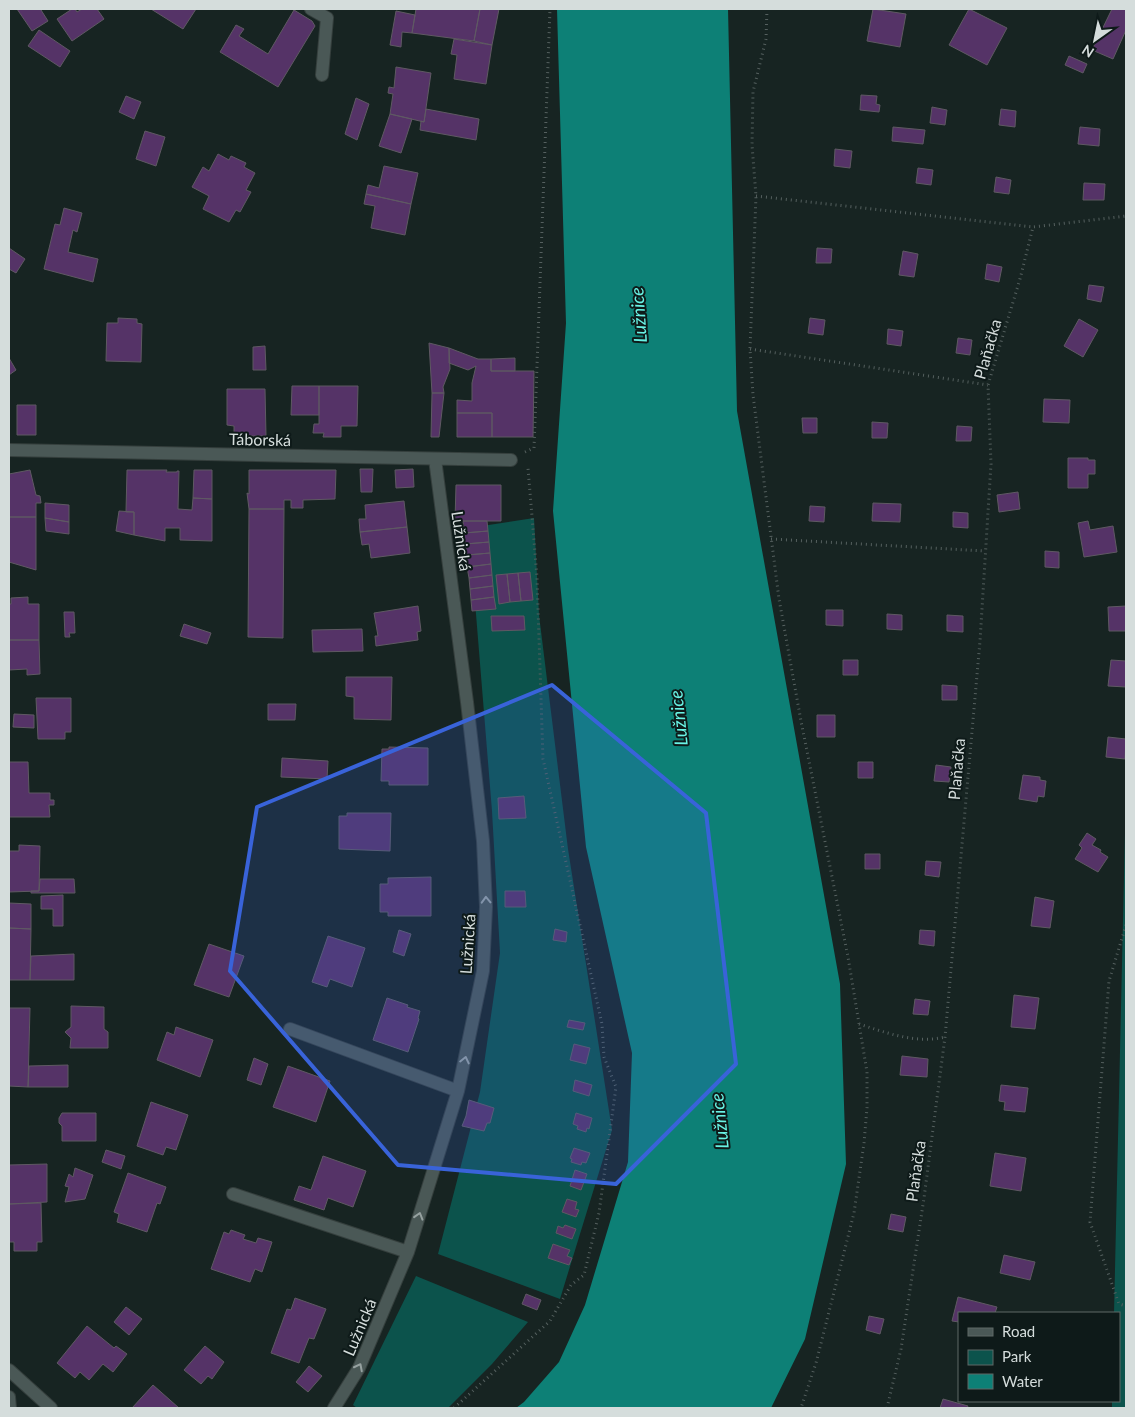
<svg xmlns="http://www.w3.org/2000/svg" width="1135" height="1417" font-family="Lato,sans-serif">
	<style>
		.green { fill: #0c534c }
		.water { fill: #0d8076 }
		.building { fill: #553367; stroke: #5f5963 }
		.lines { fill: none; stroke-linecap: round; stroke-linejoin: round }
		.street-casing { stroke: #353f3d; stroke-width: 14 }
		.path { stroke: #55605f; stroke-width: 3; stroke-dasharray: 1 4; stroke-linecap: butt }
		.street { stroke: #4a5856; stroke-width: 12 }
		.oneway { stroke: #96a1a0 }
		.marked { fill: #3963d9; fill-opacity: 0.2; stroke: #3963d9; stroke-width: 4; stroke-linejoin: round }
		.labels { text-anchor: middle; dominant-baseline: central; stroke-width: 4; stroke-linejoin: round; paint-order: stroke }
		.street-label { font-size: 16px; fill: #d5dddc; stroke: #0e1a19 }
		.water-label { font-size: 18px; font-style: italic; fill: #69f3e5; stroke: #0e1a19 }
	</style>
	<rect width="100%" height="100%" fill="#172422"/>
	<path class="green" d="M534,518l5,97 29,234 44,281 -52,169 -122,-45 42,-162 20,-139 -8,-142 -23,-283z
		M1126,789v619h-14v-7h7v-88h-5z
		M416,1276l112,46 -36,42 -44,44h-91l-4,-3z"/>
	<path class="water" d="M557,9h171l9,402 103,573 6,180 -41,175 -34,69h-255l8,-6 35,-40 26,-57 43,-143 4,-109 -46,-206 -33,-336 13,-188z"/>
	<path class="building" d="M17,9h26l-2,1 7,11 -16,10z
		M72,9h3l2,3 5,-3h15l7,10 -32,22 -15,-22z
		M151,9h45l-13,20z
		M416,9h64l-6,32 -62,-8z
		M480,9h19l-7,36 -18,-4z
		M873,9l33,5 -6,33 -33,-6z
		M969,9l38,19 -20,37 -38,-20z
		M1112,9h14v21l-13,29 -21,-9z
		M294,10l18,11 3,5 -37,61 -58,-35 16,-27 8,4 -5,7 29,18z
		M396,11l19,4 -3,18 -10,-1 -1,15 -11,-2z
		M39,30l31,21 -10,16 -32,-21z
		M454,39l38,6 -6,39 -32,-5 3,-24 -6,-1z
		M1069,56l18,8 -4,9 -18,-8z
		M396,67l35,6 -7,49 -34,-8 3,-20 -5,-1 1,-6 5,1z
		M861,95l16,1 -1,8 4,1 -1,7 -19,-2z
		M126,96l15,6 -7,17 -15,-7z
		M356,98l13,6 -12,36 -12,-6z
		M932,107l15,3 -2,15 -15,-2z
		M426,109l53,10 -3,21 -56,-10 1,-9 3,1z
		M1001,109l15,2 -1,16 -16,-2z
		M390,114l22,5 -11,34 -22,-7z
		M893,127l32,3 -2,14 -31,-3z
		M1080,127l20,2 -1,17 -21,-2z
		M145,131l20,6 -9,29 -20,-7z
		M835,149l17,2 -2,17 -16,-2z
		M218,154l11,6 2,-4 15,7 -2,4 11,6 -9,17 5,2 -11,20 -4,-2 -7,12 -26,-13 6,-13 -17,-9 11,-20 6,4z
		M384,166l34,7 -7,31 -45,-10 2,-9 11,3z
		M918,168l15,2 -2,15 -15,-2z
		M996,177l15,3 -2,14 -15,-2z
		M1084,183l21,1 -1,16h-21z
		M366,194l45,10 -6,31 -34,-7 4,-22 -11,-2z
		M64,208l18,5 -5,19 -4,-2 -5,22 30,7 -5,23 -49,-13 11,-45 5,1z
		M9,248l16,11 -9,14 -7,-4z
		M817,248l15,1 -1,14h-15z
		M903,251l15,3 -4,23 -15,-2z
		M987,264l15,3 -3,15 -14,-3z
		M1089,285l15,2 -3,15 -14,-3z
		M118,318l19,1v4l5,1 -1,38 -35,-1 1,-38h11z
		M810,318l15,2 -2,15 -15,-2z
		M1079,319l19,11 -15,27 -19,-11z
		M888,329l15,2 -2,15 -14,-2z
		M958,338l14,2 -2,15 -14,-2z
		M429,343l20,5 1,21 -7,18 1,6h-12z
		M265,346l1,24h-13v-23z
		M449,348l29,11h13v12h43l-1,66h-41v-24h-35v-13l15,1v-18l4,-17 -8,4 -19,-7z
		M9,358l7,12 -7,5z
		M515,358v13h-24v-12z
		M292,386h27v29h-28z
		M319,386h39l-1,40h-16v11h-18l1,-4h-11l1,-9h5z
		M227,389h38l1,47h-22l1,-3h-11v-7l-7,-1z
		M432,393h12l-5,44h-8z
		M1044,399l26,1 -1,23 -26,-1z
		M17,405h19v30h-19z
		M457,413h35v24h-35z
		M802,418h15v15h-14z
		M872,422l16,1 -1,15h-15z
		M957,426l15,1 -1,14h-15z
		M1068,458h20v2h7v14h-7v14h-20z
		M360,469h13l-1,23h-11z
		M413,469l1,18 -18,1 -1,-18z
		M30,470l6,25 4,1 1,7h-5v14h-27v-43z
		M127,470h40l-1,2h11v-1h2l-1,38 14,1 1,-12 19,1v42l-32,-1v-12h-15v13l-31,-6v-23h-8z
		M194,470h18v29l-19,-1z
		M249,470h87l-1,29 -32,1v8h-12v-8h-7v9h-35l-2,-16 2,1z
		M456,485h45v36h-46z
		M1018,492l2,17 -21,3 -2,-17z
		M404,501l3,26 -47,5 -1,-13h7l-1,-14z
		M45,503l24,2v17l-24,-4z
		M873,503l28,1 -1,18 -28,-1z
		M810,506l15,1 -1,15 -15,-1z
		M249,509h35l-1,129 -35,-1z
		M119,511l15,1v23l-18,-4z
		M953,512l15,1v15l-15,-1z
		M9,517h27v53l-27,-8z
		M45,518l24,4v12l-23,-3z
		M463,521h24l1,10 -24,2z
		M1088,521l2,9 23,-4 4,26 -33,5 -6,-34z
		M407,527l3,26 -39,5 -2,-14 -7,1 -2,-13z
		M488,531l1,11 -24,2 -1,-11z
		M489,542l1,11 -23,2 -2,-11z
		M1045,551l14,1v16l-14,-1z
		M490,553l1,11 -24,3v-12z
		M491,564l1,11 -23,3 -2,-11z
		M530,572l3,28 -12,1 -3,-28z
		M518,573l3,28 -11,1 -3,-28z
		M507,574l3,28 -11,2 -3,-29z
		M492,575l1,11 -23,3 -1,-11z
		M493,586l1,11 -23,3 -1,-11z
		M28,597v7h11v36h-30v-36h2v-6z
		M494,597l2,12 -24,2 -1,-11z
		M418,606l3,25 -4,1 1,8 -42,6 -1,-10h3l-4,-23z
		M1126,606v25h-17l-1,-24z
		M826,610h17v16l-17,-1z
		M64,612h10l1,21h-6l1,4h-5z
		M887,614l15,1v15l-15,-1z
		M947,615l16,1v16l-16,-1z
		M491,616h33l1,14 -33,1z
		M184,624l27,9 -4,11 -27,-8z
		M362,629l1,22 -50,1 -1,-22z
		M9,640h30l1,34 -13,1v-6l-18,1z
		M843,660h15v15h-15z
		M1111,660l15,1v26l-18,-1z
		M346,677h46l-1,43 -37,-1v-22l-8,-1z
		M942,685l15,1v14h-15z
		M36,698h35v34h-6v7h-27z
		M268,704h28l-1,16h-27z
		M14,714l20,1v13l-21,-1z
		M817,715h18v22h-18z
		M1108,737l18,2 -1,20 -19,-2z
		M389,747l39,1v37h-39v-4h-8l1,-32h7z
		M282,758l46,3 -1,18 -46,-2z
		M9,762h19l1,31h21v7h4v5h-5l1,12h-41z
		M858,762h15v16h-15z
		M936,765l15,2 -2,15 -15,-1z
		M1023,775l17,2v3l6,1 -2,16 -6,-1 -1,6 -18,-3z
		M524,796l2,22 -27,1 -1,-21z
		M347,813h44l-1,38 -51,-2v-33h8z
		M1087,833l9,6 -4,6 9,5 -1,2 8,5 -10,15 -23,-13 7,-11 -3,-3z
		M19,845l21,1 -1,45 -30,1v-41h10z
		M865,854h15v15h-15z
		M926,861l15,1 -2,15 -14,-2z
		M431,877v39h-43v-4h-8v-28h8v-6z
		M40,879h34l1,14h-44v-2h8z
		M505,891h20l1,16h-21z
		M63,895v31h-10v-17h-12v-13z
		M1035,897l19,4 -4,27 -19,-2z
		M9,903l22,1v25l-22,-1z
		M9,928l22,1 -1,51h-21z
		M555,929l12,3 -1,10 -13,-2z
		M399,930l12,4 -7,22 -11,-4z
		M920,930l15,1 -1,15 -15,-2z
		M328,936l37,12 -13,39 -22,-8 -3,8 -15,-5z
		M209,944l35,12 -15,41 -35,-12z
		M74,954v26h-44l1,-24z
		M1014,995l25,3 -4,31 -24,-2z
		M387,998l21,7 -1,2 13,4 -2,7 1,1 -11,33 -35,-12z
		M915,999l15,2 -2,14 -15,-1z
		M71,1006l33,1v22l4,3v16h-38l1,-10 -6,-6 6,-5z
		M9,1008h21l-2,79 -19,-1z
		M569,1020l16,3 -2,7 -16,-3z
		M176,1027l37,13 -13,37 -43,-17 10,-28 7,3z
		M574,1044l16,4 -4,16 -16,-4z
		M902,1056l26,3 -1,18 -27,-2z
		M254,1058l14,6 -7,21 -14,-5z
		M68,1065v22h-40l1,-21z
		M288,1066l42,15 -14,41 -43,-15z
		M575,1080l17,5 -3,11 -16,-5z
		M1001,1085l27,3 -3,24 -21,-2 1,-8 -6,-1z
		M469,1100l25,8 -4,15h-3l-3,8 -22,-5 4,-10z
		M151,1102l37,13 -12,35 -10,-3 -3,8 -26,-9z
		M62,1113h34v28h-34v-15l-3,-3v-5z
		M576,1113l16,5 -3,11 -2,-1 -1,4 -9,-3 1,-3 -5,-2z
		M574,1148l16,5 -4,10 -4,-1 -1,3 -10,-3 1,-3 -2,-1z
		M106,1150l19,6 -4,13 -19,-7z
		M995,1153l31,5 -5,33 -31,-5z
		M323,1156l43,15 -13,36 -25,-9 -4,12 -30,-10 5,-14 12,4z
		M47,1164v38l-38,2v-39z
		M75,1168l18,7 -8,24 -20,3 4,-15 -4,-1 4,-12 4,3z
		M575,1170l12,4 -6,16 -11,-4z
		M128,1173l38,14 -6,17 -3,-1 -10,29 -30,-10 2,-8 -5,-2z
		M567,1199l10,3 -2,7 4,1 -3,7 -14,-5z
		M41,1203l1,39h-5v9h-23v-9h-5v-38z
		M891,1214l15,3 -3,15 -15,-3z
		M565,1225l11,4 -4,10 -16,-6 2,-7 5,2z
		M231,1230l14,5 -2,4 13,4 2,-5 14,4 -10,30 -7,-3 -5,13 -39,-13 13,-37 5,2z
		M553,1244l17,6 -3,6 5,2 -3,7 -21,-7z
		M1004,1255l31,7 -5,18 -30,-7z
		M526,1294l15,6 -4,10 -15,-6z
		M958,1297l39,10 -2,6h-36v9l-7,-1z
		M295,1298l31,11 -12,30 -5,-1 -10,25 -28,-10 16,-44 4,1z
		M126,1307l16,12 -13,16 -15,-13z
		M869,1316l15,3 -4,15 -14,-4z
		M87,1326l27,22 2,-2 11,8 -14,18 -10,-8 -14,16 -9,-8 -5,6 -18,-15z
		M205,1346l19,16 -12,17 -4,-3 -7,8 -17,-14z
		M309,1366l13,10 -14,16 -12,-10z
		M153,1385l26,23h-47z
		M943,1399l25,7 -1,2h-27z"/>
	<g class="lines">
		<g class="street-casing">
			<path id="street" d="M311,9l16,9 -5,57
				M9,450l502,10
				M290,1029l168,62
				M233,1194l175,58
				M9,1370l42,38
				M9,1397l1,11
				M334,1408l25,-40 49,-116 50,-161 25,-120 3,-64 -3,-66 -16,-139 -32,-243"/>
		</g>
		<path class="path" d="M767,9l-1,30 -13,53 -1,53 4,51 -6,153 3,46 26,204 22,122 47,236 19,115v36l-3,35 -10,70 -38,150 -15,45
			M756,196l277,31
			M750,349l238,36
			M525,452l9,-4 16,-439
			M771,539l214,12
			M1126,925l-17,56 -19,241 29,82 7,2
			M859,1024c28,9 57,20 86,13
			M454,1408l96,-87 21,-36 13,-10 15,-62 17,-126 -12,-30 -2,-33 -59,-265 -6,-182 -9,-109
			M887,1408l14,-59 23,-151 21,-161 35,-396 11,-177 -3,-79 32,-106 13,-52 93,-11"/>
		<use href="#street" class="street"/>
	</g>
	<defs><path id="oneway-chevron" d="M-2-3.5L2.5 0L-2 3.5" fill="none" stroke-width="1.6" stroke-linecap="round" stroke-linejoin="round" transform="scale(1.25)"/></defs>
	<g class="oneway">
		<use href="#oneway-chevron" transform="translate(486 900) rotate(-92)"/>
		<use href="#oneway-chevron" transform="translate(465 1060) rotate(-77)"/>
		<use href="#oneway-chevron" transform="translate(419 1216) rotate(-73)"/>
		<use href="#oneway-chevron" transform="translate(359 1367) rotate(-63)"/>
	</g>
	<path class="marked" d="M552,685l154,128 30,251 -120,120 -218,-19 -168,-194 27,-164z"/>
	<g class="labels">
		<g class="street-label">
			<text transform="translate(987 349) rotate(-74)">Plaňačka</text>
			<text transform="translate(260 439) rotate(1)">Táborská</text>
			<text transform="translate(462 541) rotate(82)">Lužnická</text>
			<text transform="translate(956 769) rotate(-85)">Plaňačka</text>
			<text transform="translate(467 944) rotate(-86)">Lužnická</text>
			<text transform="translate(915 1171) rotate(-82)">Plaňačka</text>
			<text transform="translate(359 1327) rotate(-67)">Lužnická</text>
		</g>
		<g class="water-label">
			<text transform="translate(638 315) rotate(-94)">Lužnice</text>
			<text transform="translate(678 718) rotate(-96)">Lužnice</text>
			<text transform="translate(719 1121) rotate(-96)">Lužnice</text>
		</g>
	</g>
	<rect width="1135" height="1417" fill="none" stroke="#d5dddc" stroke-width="20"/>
	<rect x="958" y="1312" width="162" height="90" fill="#0e1a19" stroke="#5e6867"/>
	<rect x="968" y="1328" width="25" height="8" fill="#4a5856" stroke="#5e6867"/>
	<text x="1002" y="1337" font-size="15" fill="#d5dddc">Road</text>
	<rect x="968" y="1350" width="25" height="15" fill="#0c534c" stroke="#5e6867"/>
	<text x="1002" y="1362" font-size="15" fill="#d5dddc">Park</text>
	<rect x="968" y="1374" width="25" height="15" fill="#0d8076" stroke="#5e6867"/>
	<text x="1002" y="1387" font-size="15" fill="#d5dddc">Water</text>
	<g transform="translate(1095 40) rotate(213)" stroke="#0e1a19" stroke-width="4" paint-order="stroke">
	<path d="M0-4L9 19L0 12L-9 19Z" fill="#d5dddc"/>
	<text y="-8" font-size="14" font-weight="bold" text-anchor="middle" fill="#d5dddc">N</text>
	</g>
</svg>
